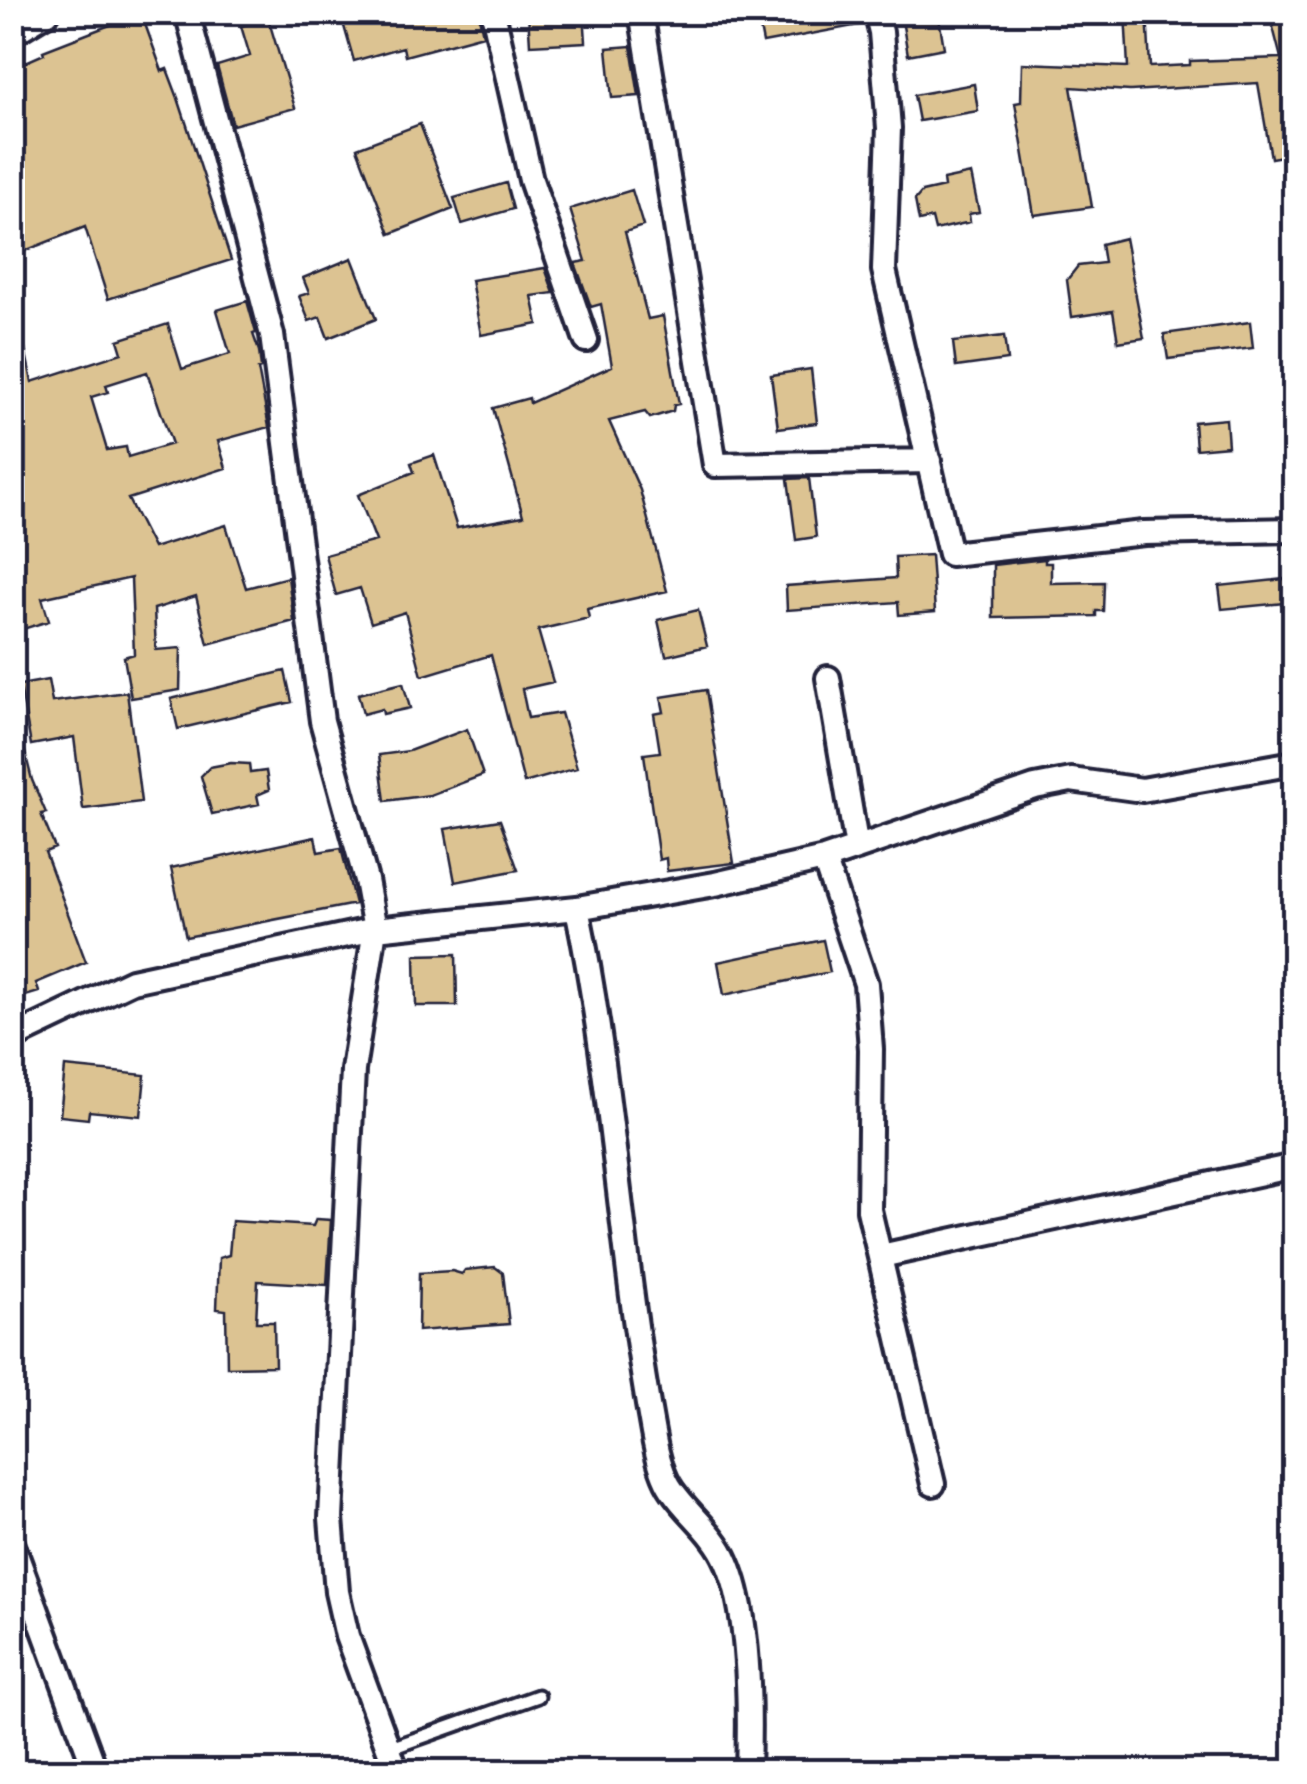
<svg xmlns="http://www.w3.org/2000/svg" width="1307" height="1784" font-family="'Patrick Hand',sans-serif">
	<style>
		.building { fill: #dcc392; stroke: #22223b; stroke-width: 2.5; fill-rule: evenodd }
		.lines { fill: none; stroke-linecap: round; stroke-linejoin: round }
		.lane-casing { stroke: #22223b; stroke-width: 19 }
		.street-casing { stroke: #22223b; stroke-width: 30 }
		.lane { stroke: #fff; stroke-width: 11 }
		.street { stroke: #fff; stroke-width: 22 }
	</style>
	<rect width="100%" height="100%" fill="#fff"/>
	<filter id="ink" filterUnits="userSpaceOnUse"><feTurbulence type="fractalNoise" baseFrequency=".01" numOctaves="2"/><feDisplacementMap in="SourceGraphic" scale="20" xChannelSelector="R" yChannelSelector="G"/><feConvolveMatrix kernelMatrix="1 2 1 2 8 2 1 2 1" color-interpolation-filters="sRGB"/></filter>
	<g filter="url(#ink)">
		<path class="building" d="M340,12h70l1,9 33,-9h34l5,23 -78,21 -2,-9 -49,14z
			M528,12h56l2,30 -56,3z
			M757,12h104l3,12 -101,19z
			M912,12h26l6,36 -36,7 -7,-41z
			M1125,12h22l3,55 40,-2v-4l91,-3 -12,-46h25v142l-23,4 -13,-75 -128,8 -59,-4 21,120 -58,8 -19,-112 6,-1 1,-39 106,4z
			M141,13l21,58 5,-2 11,29 53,162 -123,39 -23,-72 -73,29v-188l32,-14 -1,-3z
			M268,18l27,90 -62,17 -16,-59 33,-10 -9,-30z
			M631,46l8,50 -27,2 -5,-50z
			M974,84l4,27 -59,10 -5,-26z
			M420,124l33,85 -63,25 -33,-86z
			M971,174l8,38 -10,2 1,8 -35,8 -3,-12 -13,3 -4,-21 7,-8 22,-5 -1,-7z
			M506,183l7,26 -51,15 -8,-26z
			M632,190l11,36 -18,6 23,87 15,-3 16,88 -5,1 -1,6 -23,7 -5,-6 -36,9 31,69 27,101 -80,18 2,9 -51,12 15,52 -31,7 6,29 33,-5 16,55 -53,15 -33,-128 -69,21 -17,-64 -34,11 -11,-35 -24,7 -11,-40 51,-14 -18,-46 56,-23 -3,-9 23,-8 23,73 66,-12 -30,-108 36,-10 1,5 82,-37 -11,-62 -10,3 -16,-44 11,-2 -16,-52z
			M1125,238l19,100 -26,4 -5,-31 -41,6 -5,-37 11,-14 26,-3 -3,-19z
			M352,258l24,61 -48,19 -8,-21 -11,4 -10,-25 10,-3 -6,-15z
			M545,268l9,25 -22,3 6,28 -57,11 -10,-55z
			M247,301l9,32 -3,1 6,17 2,17 -3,1 11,58 -51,14 8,27 -98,31 25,49 73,-23 20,63 42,-11 6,44 -86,23 -12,-48 -42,13 2,41 25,-2 -1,42 -49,8 -7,-41 10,-3 -3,-76 -89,20 7,23 -26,8 -11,-34v-260l10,-1 10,48 90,-29 -4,-13 50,-16 14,45 48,-15 -13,-44zM147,372l25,72 -44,13 -2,-10 -19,3 -16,-53 17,-5 -2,-7z
			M1250,322l3,26 -85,11 -4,-25z
			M1004,336l3,24 -51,7 -3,-25z
			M811,369l6,54 -39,5 -7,-53z
			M1226,419l2,27 -32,3 -2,-27z
			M809,478l7,59 -20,3 -8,-61z
			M931,555l4,57 -36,3 -1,-13 -111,8 -1,-24 110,-8 -1,-21z
			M1045,559v4h6v20l53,-1 -1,29h-7v5l-103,2v-53z
			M1294,578v24l-72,7 -3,-23z
			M698,610l9,36 -41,10 -8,-36z
			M285,671l7,31 -114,27 -7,-30z
			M48,680l4,22 75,-10 14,110 -58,7 -9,-72 -43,8 -11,-60z
			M403,683l7,25 -27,6 -1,-5 -19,5 -5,-20z
			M706,690l28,173 -67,8 -1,-13 -7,2 -15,-106 16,-2 -6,-38 10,-2 -3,-15z
			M467,729l16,46 -53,20 -45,6 -6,-46 30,-4z
			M20,732l12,48 14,33 -5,1 14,34 -10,4 41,110 -50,21 3,9 -27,8v-267z
			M231,763l18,1 1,9 16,-2 3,19 -12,5 2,9 -47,10 -11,-38 9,-9z
			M500,820l18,50 -63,12 -10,-53z
			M315,837l3,15 23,-4 14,56 -169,33 -15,-69z
			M823,940l7,32 -106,23 -6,-33z
			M456,954l1,52h-41l-1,-51z
			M65,1067l80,8 -4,41 -52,-5 -1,8 -28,-3z
			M316,1219l15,1 -4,65 -69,-4 -2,41h18l1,44 -48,1 -1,-57 -9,-1 2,-51 10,-3 3,-34 81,5z
			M495,1267l8,6 6,51 -91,7 1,-58 33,-2 10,3 3,-4z"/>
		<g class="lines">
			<g class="lane-casing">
				<path id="lane" d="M388,1749l150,-53"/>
			</g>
			<g class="street-casing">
				<path id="street" d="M187,12l85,323 50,386 44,159 9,49 -22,141 -22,448 6,74 10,44 50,136
					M493,12l38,168 55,160
					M641,12l74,453 214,-4
					M876,12l5,20 8,96 -5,142 66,284 194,-21 150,-3
					M20,29l28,-17
					M828,678l29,170
					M824,859l42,125 5,65 -2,161 64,274
					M577,908c36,173 44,351 76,525 3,17 9,43 19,57 17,25 43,43 55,72 23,52 23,151 21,210
					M12,1038l120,-57 243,-52 202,-21 138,-24 109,-25 211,-72 36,-7 71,10 152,-27
					M881,1256l413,-90
					M12,1543l84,229"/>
			</g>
			<use href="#lane" class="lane"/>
			<use href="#street" class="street"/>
		</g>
	</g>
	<rect width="1307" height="1784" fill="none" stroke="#fff" stroke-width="50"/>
	<rect x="25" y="25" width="1257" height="1734" fill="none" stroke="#22223b" stroke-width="4" filter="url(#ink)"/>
</svg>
